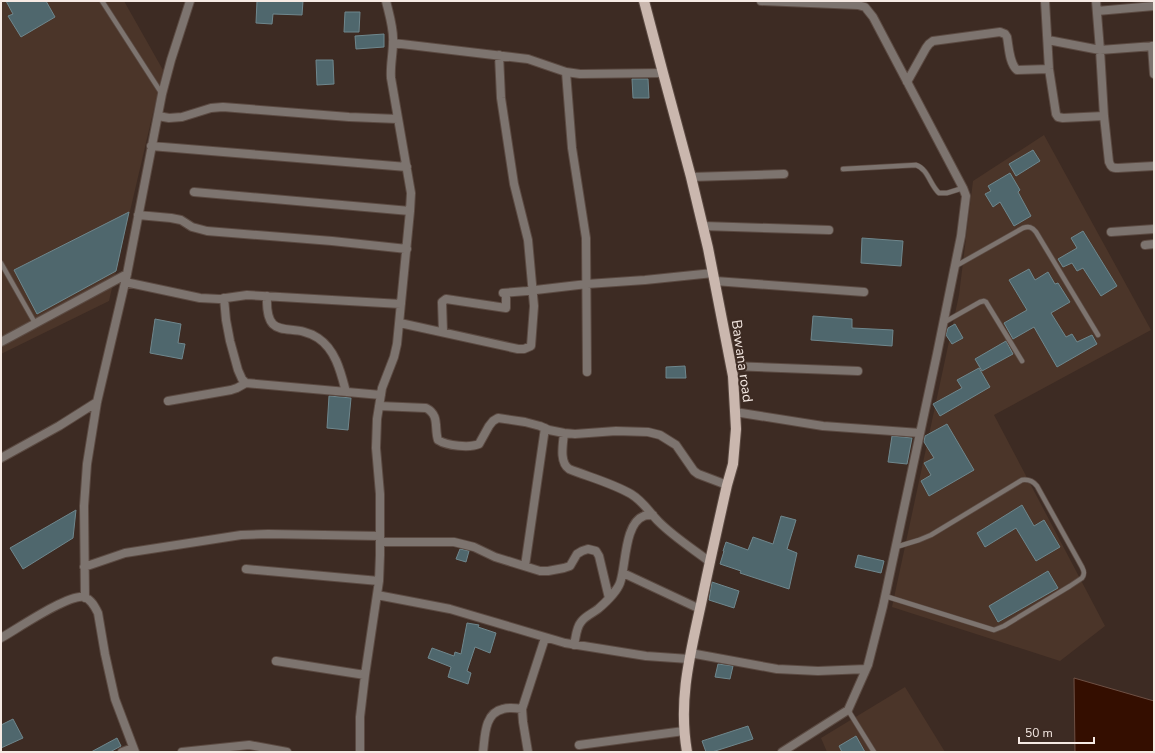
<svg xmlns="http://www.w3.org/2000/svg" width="1155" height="753" font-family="'Nunito Sans',sans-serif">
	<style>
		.built { fill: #4b3529 }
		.water { fill: #340e00; stroke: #6e5044 }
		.building { fill: #4f676d; stroke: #6f878d }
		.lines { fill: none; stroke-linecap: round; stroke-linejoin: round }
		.service-casing { stroke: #5b4a42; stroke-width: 6 }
		.minor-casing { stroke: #5b4a42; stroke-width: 10 }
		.primary-casing { stroke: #5b4a42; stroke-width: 12 }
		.service { stroke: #7d746f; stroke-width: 4.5 }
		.minor { stroke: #7d746f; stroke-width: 8 }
		.primary { stroke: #cab7ae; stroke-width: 10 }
		.labels { text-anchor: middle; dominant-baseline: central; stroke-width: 4; stroke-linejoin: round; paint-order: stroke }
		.street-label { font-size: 14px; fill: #f6eae4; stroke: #3d2b23 }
	</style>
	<rect width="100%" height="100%" fill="#3d2b23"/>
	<path class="built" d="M1,1h123l39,69 -54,231 -108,53z
		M1044,135l107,195 -157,85 111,211 -45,35 -168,-54 67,-312 14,-114z
		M905,687l40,65h-118l-6,-14z"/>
	<path class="water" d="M1074,678l80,23v51h-79z"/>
	<path class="building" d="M6,1h40l9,16 -34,20 -13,-21 5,-2z
		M257,1h46l-1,14 -29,-1 -1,10 -16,-1z
		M345,12h15l-1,20h-15z
		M384,34v13l-28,2 -1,-13z
		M316,60h17l1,24 -17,1z
		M632,79h16l1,19h-16z
		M1033,150l7,11 -24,15 -7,-12z
		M1010,173l10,17 -2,2 13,24 -17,10 -14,-24 -7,5 -8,-13 6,-3 -3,-5z
		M129,212l-13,59 -79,43 -23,-44z
		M1083,231l34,55 -16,10 -18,-28 -6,3 -5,-8 -9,4 -5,-8 19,-11 -6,-10z
		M862,238l41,3 -2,25 -40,-3z
		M1029,269l6,11 13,-8 7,12 3,-1 12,19 -19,11 15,24 6,-3 5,8 15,-7 5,9 -40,23 -23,-40 -21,12 -9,-16 23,-13 -18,-30z
		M813,316l39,3v9l41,2 -1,16 -81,-6z
		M155,319l26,5 -3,19 7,1 -3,15 -32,-6z
		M955,324l8,14 -11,6 -6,-9 2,-7z
		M1006,341l7,13 -31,17 -7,-12z
		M685,366l1,12h-20v-11z
		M979,368l11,19 -50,29 -7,-12 29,-16 -5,-8z
		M329,396l22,2 -3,32 -21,-2z
		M947,424l27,46 -45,26 -8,-15 10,-6 -7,-12 10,-5 -10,-16 1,-6z
		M892,436l20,2 -5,26 -19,-2z
		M1022,505l12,21 10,-6 16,27 -24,14 -20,-33 -31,19 -8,-14z
		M76,510l-3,28 -50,31 -13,-21z
		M781,516l15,4 -9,29 10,4 -8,36 -49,-16 1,-2 -21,-7 4,-13h-1l3,-9 22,8 5,-13 20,7z
		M460,549l9,2 -3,11 -10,-3z
		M858,555l26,6 -3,12 -26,-6z
		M1048,571l10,17 -60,34 -9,-16z
		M712,582l27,9 -5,17 -25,-8z
		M467,623l12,2 -1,2 18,6 -6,20 -15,-6 -8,24 4,2 -3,11 -20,-7 3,-10 -23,-9 4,-10 22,8 1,-4 6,2z
		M718,664l15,2 -3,13 -15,-2z
		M13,719l10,19 -22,10v-23z
		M748,726l5,13 -41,13h-6l-4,-11z
		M856,736l9,16h-23l-3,-6z
		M117,738l4,8 -11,6h-19z"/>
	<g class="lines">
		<g class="service-casing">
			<path id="service" d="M102,1l60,93
				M843,169l73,-4c12,4 14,20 23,28h8l16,-5
				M1,263l34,60
				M954,267l69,-39c6,-2 9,-1 13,4l62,103
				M943,323l37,-21 4,-1 2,1 36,59
				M885,596l109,34 10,-4 66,-40 12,-8c3,-4 2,-7 0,-11l-45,-81c-4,-5 -8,-7 -15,-6l-91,55 -12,5 -23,7
				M848,710l26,42"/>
		</g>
		<g class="minor-casing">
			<path id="minor" d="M761,1l97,4 7,2 8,10 90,171 3,8 -5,40 -24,118 -54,252 -15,59 -20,45 -66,42
				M1045,1l4,68 7,45 2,3 5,1 41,-2
				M1096,1l4,49 4,66 5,46c2,5 3,6 9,6l36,-2
				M1097,11l57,-5
				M1048,40l52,10 54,-4
				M393,43l135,16 38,13 14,2 83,-1
				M1152,46l2,28
				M566,72l6,76 14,90 1,134
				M907,82l19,-34 3,-4 4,-3 67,-9 5,2 2,3c2,10 2,26 10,33l32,-1
				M158,116l11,2 13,-1 29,-9 12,-1 126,10 49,2
				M151,146l256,21
				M691,177l93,-3
				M194,192l216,19
				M138,215l33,3 10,2 11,7 15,4 125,10 75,8
				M703,226l126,4
				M1111,232l43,-3
				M1145,245l9,-1
				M715,281l149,11
				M125,282l75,16 19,1 28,-4 154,9
				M503,293l24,-2 60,-7 58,-4 68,-7
				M267,296c-2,49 25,24 51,42 18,12 23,35 28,54
				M224,298l2,22 4,21 8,29 4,9 4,4 135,12
				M400,323l118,26h6l7,-3 3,-40 -6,-66 -14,-56 -13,-86 -2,-43
				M443,332l-1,-30 4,-3 60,9v-15
				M1,342l126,-68
				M731,366l127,5
				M168,401l63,-11 6,-2 9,-5
				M379,406l47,2c14,7 8,20 12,32 9,6 32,8 41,4l10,-18 4,-5 5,-3 27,4 15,4 9,4 15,3 11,1 41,-3 32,1 12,3 16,10 18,26 4,3 29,11
				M735,412l88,14 97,7
				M564,433c-1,11 -5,29 5,36 20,8 43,14 62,25 13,8 18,18 28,28 15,15 34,27 51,40
				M1,458l58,-32 38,-24
				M380,542h74l20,5 21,10 45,14h8l16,-3 6,-2 7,-12 5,-3 6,-2 8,2 3,5 10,42
				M525,566l20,-138
				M84,567l41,-14 116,-18 27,-1 112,2
				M246,569l133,12
				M623,573l77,36
				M377,595l73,14 115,34 81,13 43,3
				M85,598l-1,-92 3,-42 10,-62 30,-128 35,-180 9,-34 19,-59
				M1,638c16,-9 67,-44 83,-41 7,2 11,10 14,16l7,41 10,45 20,53
				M574,645c2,-8 2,-17 7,-23 4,-6 12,-9 17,-13 7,-6 19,-18 22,-26 6,-16 4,-60 24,-67 2,-1 6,-1 9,-1
				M690,653l87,16 41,2 48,-2
				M276,661l89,14
				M579,745l105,-14
				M122,752l11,-4
				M182,752l67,-7 38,7
				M360,752v-35l5,-42 14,-94 1,-26v-61l-4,-46 1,-29 5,-31 12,-31 3,-13 13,-133 1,-18 -20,-115c-1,-12 2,-24 2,-36 1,-13 -4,-28 -7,-41
				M483,752c2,-15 1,-39 20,-43 6,-2 13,-1 19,0
				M528,752l-5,-30 -1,-13 23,-71"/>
		</g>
		<g class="primary-casing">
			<path id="primary" d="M644,1l19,72 28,104 17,71 25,128 3,53 -3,35 -6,21c-9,40 -18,80 -26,119 -11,51 -23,96 -14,148"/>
		</g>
		<use href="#service" class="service"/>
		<use href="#minor" class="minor"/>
		<use href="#primary" class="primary"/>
	</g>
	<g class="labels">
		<g class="street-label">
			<text transform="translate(742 361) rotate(82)">Bawana road</text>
		</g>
	</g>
	<rect width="1155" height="753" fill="none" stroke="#f6eae4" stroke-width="4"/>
	<path d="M1019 737v6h75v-6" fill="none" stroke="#f6eae4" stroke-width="2"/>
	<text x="1025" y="737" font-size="12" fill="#f6eae4" stroke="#3d2b23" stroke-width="3" paint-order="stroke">50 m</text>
</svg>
